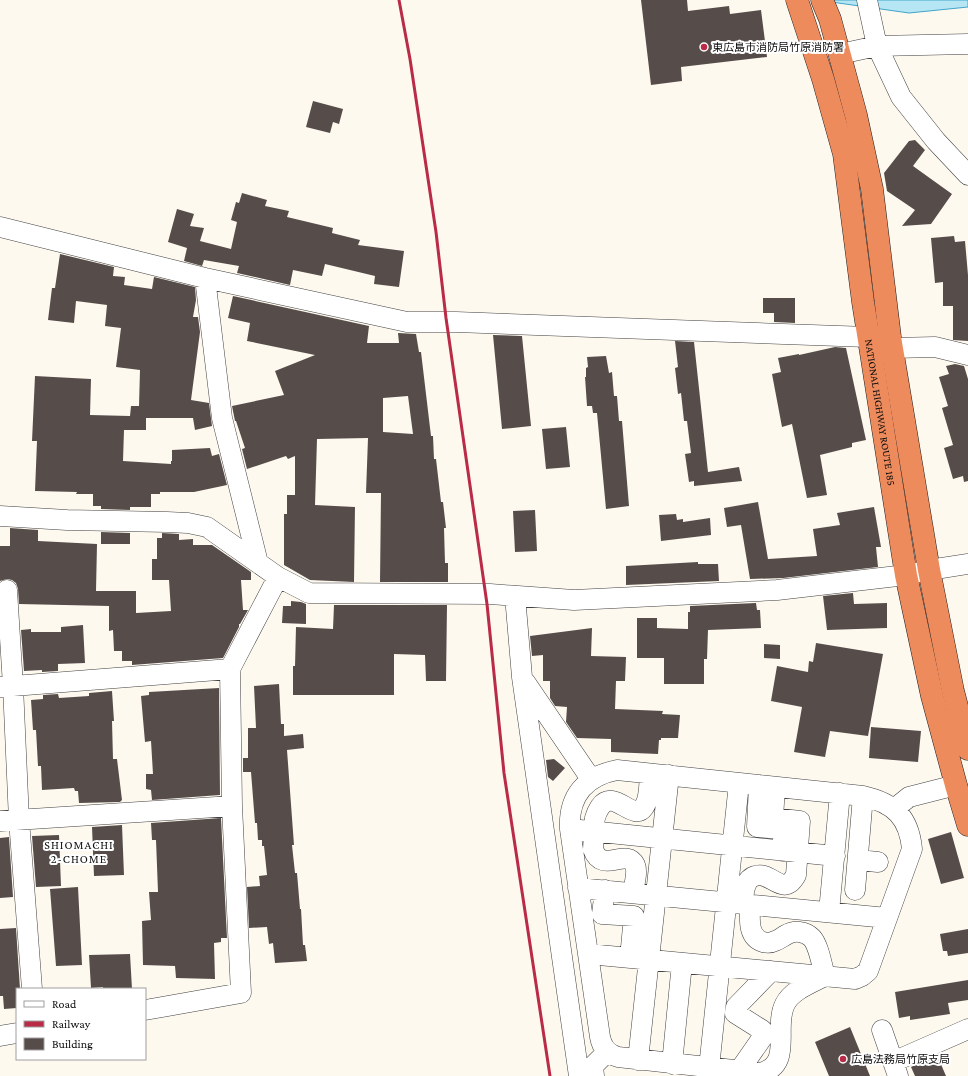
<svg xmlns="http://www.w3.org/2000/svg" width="968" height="1076" font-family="'Crimson Pro','Noto Sans JP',serif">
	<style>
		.water { fill: #b6e6f4; stroke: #40a5c8 }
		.building { fill: #564d4b; fill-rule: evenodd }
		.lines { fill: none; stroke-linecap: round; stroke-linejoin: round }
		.minor-casing { stroke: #414141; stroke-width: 21 }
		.highway-casing { stroke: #1f1f1f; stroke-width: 23 }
		.minor { stroke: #fff; stroke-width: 20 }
		.highway { stroke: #ee8b5d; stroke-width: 22 }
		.rail { stroke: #b92b46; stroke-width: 3 }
		.poi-dot { fill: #b92b46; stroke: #fff; stroke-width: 1.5 }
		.labels { text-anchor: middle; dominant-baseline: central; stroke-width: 4; stroke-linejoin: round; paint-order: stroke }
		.poi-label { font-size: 11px; fill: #0e0e0e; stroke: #fff; text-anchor: start }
		.street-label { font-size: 11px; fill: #0e0e0e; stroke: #fff }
		.neighbourhood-label { font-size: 12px; letter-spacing: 1px; fill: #0e0e0e; stroke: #fff }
	</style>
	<rect width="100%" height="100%" fill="#fef9ef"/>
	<path class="water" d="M817,0h151v7l-59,6z"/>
	<path class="building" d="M641,0h46l1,11 41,-5 1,8 31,-4 6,47 -86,10 1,14 -31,4z
		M313,101l30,8 -4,15 -6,-2 -3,11 -24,-6z
		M915,140l10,10 -12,16 39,28 -21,30 -29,2 13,-16 -28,-19 -3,-18 25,-32z
		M242,193l25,7 -2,6 24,5 -2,6 46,11 -1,5 28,7 -2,5 46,6 -5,36 -25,-3 1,-8 -50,-12 -3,12 -29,-6 -3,15 -53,-12 2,-7 -35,-6 -2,6 -18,-5 3,-13 -19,-6 9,-33 17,5 -4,12 14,2 -4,13 31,8 6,-27 -6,-2 5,-18 3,1z
		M954,236l1,6 10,-1 3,34v66l-15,-1v-34h-10v-24l-8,1 -4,-45z
		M60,254l54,13 -1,9 12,1 -1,8 28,4 2,-12 41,10 1,13 -3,17h5l2,15 -9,68 18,3 3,23 -17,4 -2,-12h-47v12h-22l-1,31 48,3v-3h1v-11l38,-2 2,8 7,-2 8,31 -33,7h-34v2h-9v13h-21v3l-29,-1v-3h-8v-12h-17l1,-2 -42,-1 2,-50h-5l3,-65 56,3 -1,36 40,1 1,-10h8l1,-36 -24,-3 5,-39 -16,-2 2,-21 -31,-4 -2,22 -26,-3 4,-32h3z
		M233,296l136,30 -2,17h32l-1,-10 18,1 3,18h2l10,84h2l1,23h2l5,43h2l3,26h-2l1,35h3v19h-68l1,-89h-15l2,-55 -51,1 -2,66 40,2 -1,75 -44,-2 -26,-15v-51h3v-19h8v-39l-7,3 -2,-3 -39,13 -5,-20 3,-1 -9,-27h-1l-3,-15 52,-11 -9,-24 40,-16 -68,-14 3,-18 -22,-5zM408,396l5,38 -30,-2v-34z
		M763,298h32v25l-21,-1v-9h-11z
		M493,335l29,1 9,90 -29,3z
		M675,341l19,1 14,130 31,-5 3,14 -48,5v-5l-5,1 -4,-28 6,-1 -4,-32h-3l-3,-28 -3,1 -3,-26 3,-1z
		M835,347l11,1 20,92 -14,3v4l-32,8 7,40 -20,3 -15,-74 -10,3 -10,-53 9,-2 -3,-14 21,-4v1z
		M606,356l3,17 3,-1 2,24h3l2,25h3l7,85 -23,3 -9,-96h-4l-1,-7h-5l-2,-29h1v-9l2,-1 -1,-10z
		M955,364l9,2 4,13v102l-4,1 -1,-6 -10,3 -9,-31 9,-3 -11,-37 6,-2 -9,-29 10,-3 -3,-8z
		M566,427l4,40 -24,2 -4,-40z
		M758,502l10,57 49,-3 -4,-27 27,-4 -3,-12 37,-6 7,40h-5l2,20 -95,11 -33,1 -9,-54 -14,2 -3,-19z
		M535,510l2,41 -22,1 -2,-41z
		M676,514l1,6 6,-1v3l27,-4 1,17 -50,6 -2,-26z
		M10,528l28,2v11l59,3 -1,47h40v22l35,-2 -2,-31h-17v-21h5v-21h5v-5l17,1v6l14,-1v6h19l39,27v8h-10l2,30h5l-8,14h-1v3l-16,31 -91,7v-4h-10v-10h-8l-1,-21 -4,1v-25l-90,-2 -1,-15 -2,-6 -4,-3 -5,-1 -7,2v-35h10z
		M101,532l29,1v11h-29z
		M698,562v2h20l1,17 -93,4v-19z
		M853,593l1,11 33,-1v25l-60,2 -4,-34z
		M291,601l10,1 5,2v20l-24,-1 1,-17h8z
		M756,603l1,7h3l1,18 -53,2 -1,29h-3v25h-40v-26h-27v-40h20v10l31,1v-17h2v-6z
		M334,605h113l-1,76h-20l-1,-26 -31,-1v41h-101v-29h2l1,-39 37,2z
		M83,625l2,38 -27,1v7l-16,1v-2l-18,1 -3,-41 10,-1v3h30v-5z
		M592,628l-1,28 35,1 -1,24h-9l-1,28 48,2 -1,3 18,1 -2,23h-17v2h-2l-1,14 -47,-2v-13l-34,-1 -11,-16 1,-15 -12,-1 -5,-8v-17h-7v-26l-11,1 -2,-20z
		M816,643l67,11 -15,82 -38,-5 -5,26 -31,-5 8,-45 -31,-6 6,-35 31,6 1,-11 4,1z
		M764,644l16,1v14l-16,-1z
		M279,684l2,40h3v12l19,-2 1,14 -17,2 7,95h-2l3,28h2l3,36h1l2,36h2l2,16 -32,2 -2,-20 -4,1 -2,-17 -18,1 -2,-41 13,-1 -1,-10 8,-1 -3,-29h-2v-6h-4l-1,-17h-2l-4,-51h-8v-14h5v-30h8l-2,-42z
		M219,688l1,107 -68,5 -1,-10 -5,-1v-15h7l-2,-33 -6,1 -4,-46 8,-1v-3z
		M112,691l2,30h-2l1,38h4l5,41 -2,2 -41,1 -1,-12h-3l-1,-3 -32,2 -1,-24h-3l-2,-36h-3l-2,-30 12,-1v-4l15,-1 1,4 30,-2v-3z
		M871,727l50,4 -3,31 -49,-4z
		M554,759l11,9 -12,13 -5,-4 -2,-17z
		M221,818l6,120h-6v4l-7,1 1,36 -39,-1 -1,-12 -32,-1 -1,-44 9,-1 -2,-28h9l-2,-52h-4l-1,-17z
		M122,825l2,50 -30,1 -2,-49z
		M951,832l13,46 -23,6 -13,-45z
		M59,835l2,51 -25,1 -4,-51z
		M9,837l4,60 -13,1v-60z
		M78,887l4,78 -26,1 -6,-77z
		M16,928l4,61h-3v19l-13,1 -1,-13h-3v-67z
		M968,929v24l-20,3 -1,-5h-4l-3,-17z
		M130,954l2,35h-29v-2l-12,1 -2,-33z
		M968,980v20l-20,3 2,11 -40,6v-4l-11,2 -4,-26z
		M850,1027l20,49h-41l-14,-34z
		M937,1055l9,21h-31l-4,-9z"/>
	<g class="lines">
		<g class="minor-casing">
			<path id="minor" d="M867,0l10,46 24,51 35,44 32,34
				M840,54l37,-8 91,-2
				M0,227l205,51 202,44h49l412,15 24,11 43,-1 33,8
				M205,278l17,140 36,145
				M0,516l67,4 100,2 21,1 19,4 71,50 31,16 181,1 84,6 203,-10 129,-15 23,-5 39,-6
				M7,590l6,96 6,134 13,169
				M515,596l7,81 57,399
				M525,682l66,97
				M0,687l230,-18
				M759,785l-2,42 26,2v22
				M894,809l15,-12 47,-12
				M0,821l232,-15
				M570,829l265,27
				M858,860l20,2
				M578,888l309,30
				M605,890l-3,24 32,2 -4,42
				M855,890l8,-94
				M633,893c1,-8 5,-21 2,-28 -9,-18 -33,10 -42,-16 1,-10 0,-21 2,-31 1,-4 3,-8 5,-11 14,-20 33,16 44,0 6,-9 5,-23 6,-33
				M743,904c1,-6 0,-14 3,-19 1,-4 5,-8 9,-9 16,-6 28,23 41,-1l4,-54 -27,-3 2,-31
				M750,905c0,13 -3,32 13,37 4,1 8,1 12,-1 4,-1 7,-4 11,-6 8,-5 19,-4 26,3 7,8 10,28 13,38
				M829,912l11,-119
				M588,954l267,25 7,-3 6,-5 44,-122c-3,-32 -18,-46 -49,-53l-246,-26c-31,6 -49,26 -47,59l30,208c2,11 8,17 18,20l142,16c34,-8 13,-46 25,-69 7,-14 27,-21 40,-28
				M145,1010l96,-17 -9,-187 -2,-137 48,-92
				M882,1030l16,46
				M0,1036l17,-3
				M638,1060l31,-285
				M893,1062l75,-33
				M672,1064l10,-101
				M709,1068l30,-285
				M739,1071l23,-33v-8l-27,-17 1,-6 35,-36
				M594,1076l-1,-10 14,-14"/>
		</g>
		<g class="highway-casing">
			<g id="highway">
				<path id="s1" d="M797,0l26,79 21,75 19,148 43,273 26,121 24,89 12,40"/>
				<path d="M822,0l8,19 26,96 16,74 18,148 39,233 24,121 15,58"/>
			</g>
		</g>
		<use href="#minor" class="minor"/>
		<use href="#highway" class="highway"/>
		<path class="rail" d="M399,0l11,59 26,173 10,86 41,286 17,169 46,303"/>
	</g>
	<g class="poi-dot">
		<circle cx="704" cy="47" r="4"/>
		<circle cx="843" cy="1059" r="4"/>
	</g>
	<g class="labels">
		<g class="poi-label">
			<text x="712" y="47">東広島市消防局竹原消防署</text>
			<text x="851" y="1059">広島法務局竹原支局</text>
		</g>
		<g class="street-label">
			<text stroke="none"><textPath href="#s1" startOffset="422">NATIONAL HIGHWAY ROUTE 185</textPath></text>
		</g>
		<g class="neighbourhood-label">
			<text x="79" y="845">SHIOMACHI<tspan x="79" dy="14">2-CHOME</tspan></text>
		</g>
	</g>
	<rect x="16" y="988" width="130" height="72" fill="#ffffff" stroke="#9f9f9f"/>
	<rect x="24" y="1001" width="20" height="6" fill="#ffffff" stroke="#9f9f9f"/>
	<text x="52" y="1008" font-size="12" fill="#0e0e0e">Road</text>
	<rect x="24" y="1021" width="20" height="6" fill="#b92b46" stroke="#9f9f9f"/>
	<text x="52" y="1028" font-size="12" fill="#0e0e0e">Railway</text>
	<rect x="24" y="1038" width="20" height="12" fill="#564d4b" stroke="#9f9f9f"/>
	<text x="52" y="1048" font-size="12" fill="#0e0e0e">Building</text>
</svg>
